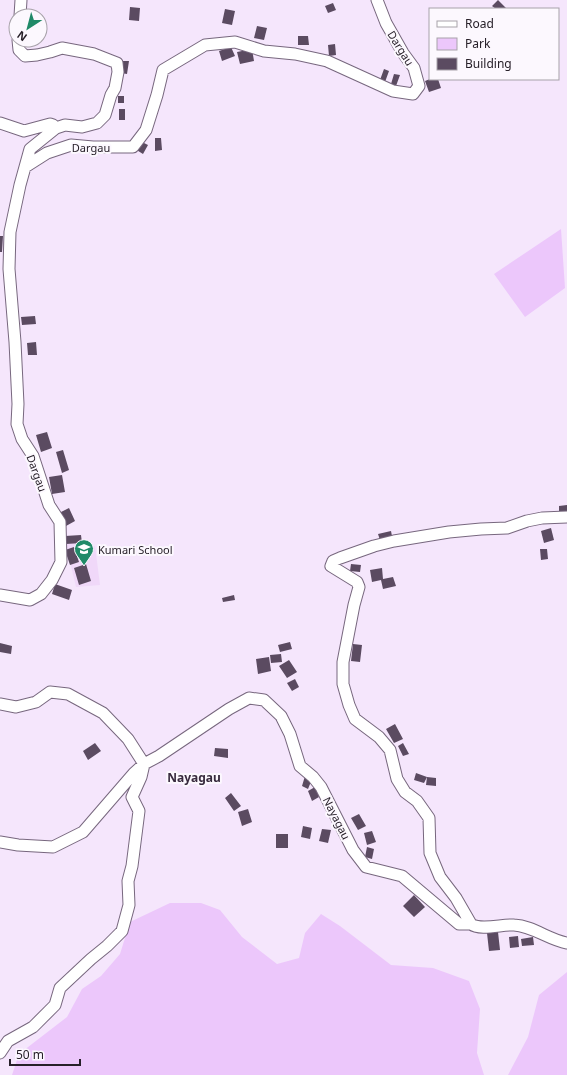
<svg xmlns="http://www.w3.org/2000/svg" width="567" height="1075" font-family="'Noto Sans',sans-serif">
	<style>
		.built { fill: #f0d8f9 }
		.green { fill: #ecc7fb }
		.building { fill: #5b4b61 }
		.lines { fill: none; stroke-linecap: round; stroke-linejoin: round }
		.minor-casing { stroke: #77677e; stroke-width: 13 }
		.minor { stroke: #fff; stroke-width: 11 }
		.labels { text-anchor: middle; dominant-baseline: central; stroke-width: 4; stroke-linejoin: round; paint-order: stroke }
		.street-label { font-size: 11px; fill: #272029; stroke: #fcf8fe }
		.poi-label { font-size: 11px; fill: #272029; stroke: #fcf8fe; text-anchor: start }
		.neighbourhood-label { font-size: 12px; font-weight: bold; fill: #382a3e; stroke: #fcf8fe }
	</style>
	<rect width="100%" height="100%" fill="#f5e6fc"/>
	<path class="built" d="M65,541l30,5 5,39 -24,2z"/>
	<path class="green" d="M561,229l4,59 -40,29 -31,-43z
		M170,903h31l19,7 22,27 35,27 22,-6 6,-25 16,-19 19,12 51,39 42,3 36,13 11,28 -3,44 7,22h-472l7,-21 48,-37 15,-28 19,-13 19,-22 10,-32z
		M567,972v103h-59l20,-38 11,-42z"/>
	<path class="building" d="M498,0l9,9h-11l-4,-3z
		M333,3l3,7 -8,3 -3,-7z
		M130,7l10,1 -1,13 -10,-1z
		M225,9l10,2 -3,14 -10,-2z
		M257,26l10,2 -3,12 -10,-2z
		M298,36h10l1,9h-11z
		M335,44l1,11 -7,1 -1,-11z
		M231,47l4,9 -13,5 -3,-10z
		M252,49l2,12 -14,3 -3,-12z
		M122,61h7l-2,13 -6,-1z
		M384,69l5,2 -4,11 -5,-2z
		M394,74l6,1 -4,11 -5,-2z
		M430,79h8l3,9 -12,4 -4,-11z
		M118,96h6v7h-6z
		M119,109h6v11h-6z
		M155,138h6l1,12 -7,1z
		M140,141l8,4 -5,9 -8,-5z
		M0,236h3l-1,16h-2z
		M35,316l1,8 -14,1 -1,-8z
		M36,342l1,13h-9l-1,-12z
		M47,432l5,16 -11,4 -5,-17z
		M63,450l6,20 -7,3 -6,-21z
		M62,475l3,17 -13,2 -3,-17z
		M567,505v8h-8v-7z
		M69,508l6,13 -9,5 -7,-13z
		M551,528l3,12 -10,3 -3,-12z
		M391,531l1,5 -12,4 -2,-6z
		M81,535l1,8 -16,1 -1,-8z
		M74,547l5,15 -9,3 -5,-15z
		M540,549h7l1,10 -7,1z
		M86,564l5,17 -12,4 -5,-17z
		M351,564l10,1 -1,7 -10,-1z
		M382,568l1,11 10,-2 3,9 -13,3 -2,-9 -9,2 -2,-12z
		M55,584l17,6 -3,10 -17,-6z
		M234,595l1,5 -12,2 -1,-4z
		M290,642l2,7 -12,3 -2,-7z
		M0,643l12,3 -1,8 -11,-2z
		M353,644l9,1 -2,17 -9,-1z
		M281,654l1,8 -11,1 -1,-8z
		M269,657l2,14 -13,3 -2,-15z
		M289,660l8,12 -10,6 -8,-12z
		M295,679l4,8 -7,4 -5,-8z
		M395,724l8,15 -9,4 -8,-14z
		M95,743l6,8 -13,9 -5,-9z
		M403,743l6,11 -6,2 -5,-10z
		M215,748l13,1v9l-14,-2z
		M416,773l11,4 -3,6 -10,-3z
		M305,776l7,3 -4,10 -6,-3z
		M427,777l9,1v8l-10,-1z
		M315,787l4,10 -7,4 -4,-10z
		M231,793l10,13 -7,5 -9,-13z
		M248,809l4,13 -10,4 -4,-14z
		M359,814l7,12 -8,4 -7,-12z
		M303,826l9,2 -2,11 -9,-2z
		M322,829l9,1 -3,13 -9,-2z
		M372,831l4,11 -9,3 -3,-12z
		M276,834h12v14h-12z
		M367,847l7,2 -2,10 -7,-2z
		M414,895l11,12 -11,10 -11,-11z
		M498,932l2,18 -11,1 -2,-18z
		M518,936l1,11 -9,1 -1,-11z
		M533,937l1,8 -12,1 -1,-7z"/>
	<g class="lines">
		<g class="minor-casing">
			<path id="minor" d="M20,16l1,-16
				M18,40l1,10 6,6 12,-1 13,-3 12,-4 32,6 23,9 1,9 -3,16 -4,7 -6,20 -8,8 -15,4 -17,-2 -9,3 -26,21 -5,18
				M0,123l24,8 26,-7 3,1 3,3
				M0,595l30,5 11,-6 11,-14 9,-18 -1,-40 -11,-17 -16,-49 -11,-17 -5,-15 1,-20 -3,-62 -6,-73 1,-37 10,-47 5,-18 22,-14 24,-8 22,2h40l13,-17 11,-35 6,-25 42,-25 30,-3 29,9 31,3 32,7 66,30 20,3 6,-8 -5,-18 -11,-15 -17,-30 -9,-23
				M0,704l16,3 20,-5 14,-10 18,2 35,19 25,26 16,25 -3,13 -9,20 7,14 -7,55 -4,15 1,24 -7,26 -15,15 -16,13 -31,29 -5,17 -22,22 -25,14 -8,12
				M0,842l18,3 35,2 30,-15 51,-59 10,-9 15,-8 70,-47 20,-11 15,2 17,16 9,18 10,32 13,11 8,10 32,63 13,17 36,9 57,48h12c9,7 32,0 43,1 19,1 35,15 53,18
				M471,924l-15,-26 -16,-21 -10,-24 -1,-35 -12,-17 -12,-9 -8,-13 -7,-29 -11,-13 -24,-18 -6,-14 -6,-21v-22l11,-57 5,-18 -2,-5 -26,-16 2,-5 7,-3 34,-12 20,-5 55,-9 32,-3 26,-1 20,-7 15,-3 25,-1"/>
		</g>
		<use href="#minor" class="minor"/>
	</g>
	<defs>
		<g id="school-pin" transform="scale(1)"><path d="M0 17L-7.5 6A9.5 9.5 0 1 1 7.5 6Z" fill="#208a68" stroke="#fcf8fe"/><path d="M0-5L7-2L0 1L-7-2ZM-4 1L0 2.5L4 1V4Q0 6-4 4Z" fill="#fff"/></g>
	</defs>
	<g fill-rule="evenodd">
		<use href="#school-pin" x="84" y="549"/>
	</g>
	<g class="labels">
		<g class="street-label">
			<text transform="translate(401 48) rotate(58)">Dargau</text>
			<text x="91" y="147">Dargau</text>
			<text transform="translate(37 473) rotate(70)">Dargau</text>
			<text transform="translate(337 818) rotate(63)">Nayagau</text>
		</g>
		<g class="poi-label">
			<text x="98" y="549">Kumari School</text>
		</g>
		<g class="neighbourhood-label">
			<text x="194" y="777">Nayagau</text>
		</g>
	</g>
	<rect x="429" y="8" width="130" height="72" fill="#fcf8fe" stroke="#a7a2a9"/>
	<rect x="437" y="21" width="20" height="6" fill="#ffffff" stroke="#a7a2a9"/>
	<text x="465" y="28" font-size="12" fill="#272029">Road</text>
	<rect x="437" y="38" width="20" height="12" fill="#ecc7fb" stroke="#a7a2a9"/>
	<text x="465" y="48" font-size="12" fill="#272029">Park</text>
	<rect x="437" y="58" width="20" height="12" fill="#5b4b61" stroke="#a7a2a9"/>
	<text x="465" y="68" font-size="12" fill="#272029">Building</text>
	<g transform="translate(28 28) rotate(216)"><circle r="19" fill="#fcf8fe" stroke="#a7a2a9"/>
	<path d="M0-3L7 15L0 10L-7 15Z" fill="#208a68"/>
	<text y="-6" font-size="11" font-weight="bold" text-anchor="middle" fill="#272029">N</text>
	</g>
	<path d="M10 1059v6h70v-6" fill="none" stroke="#272029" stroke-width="2"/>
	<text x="16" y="1059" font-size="12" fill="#272029" stroke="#fcf8fe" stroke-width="3" paint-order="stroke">50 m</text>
</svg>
